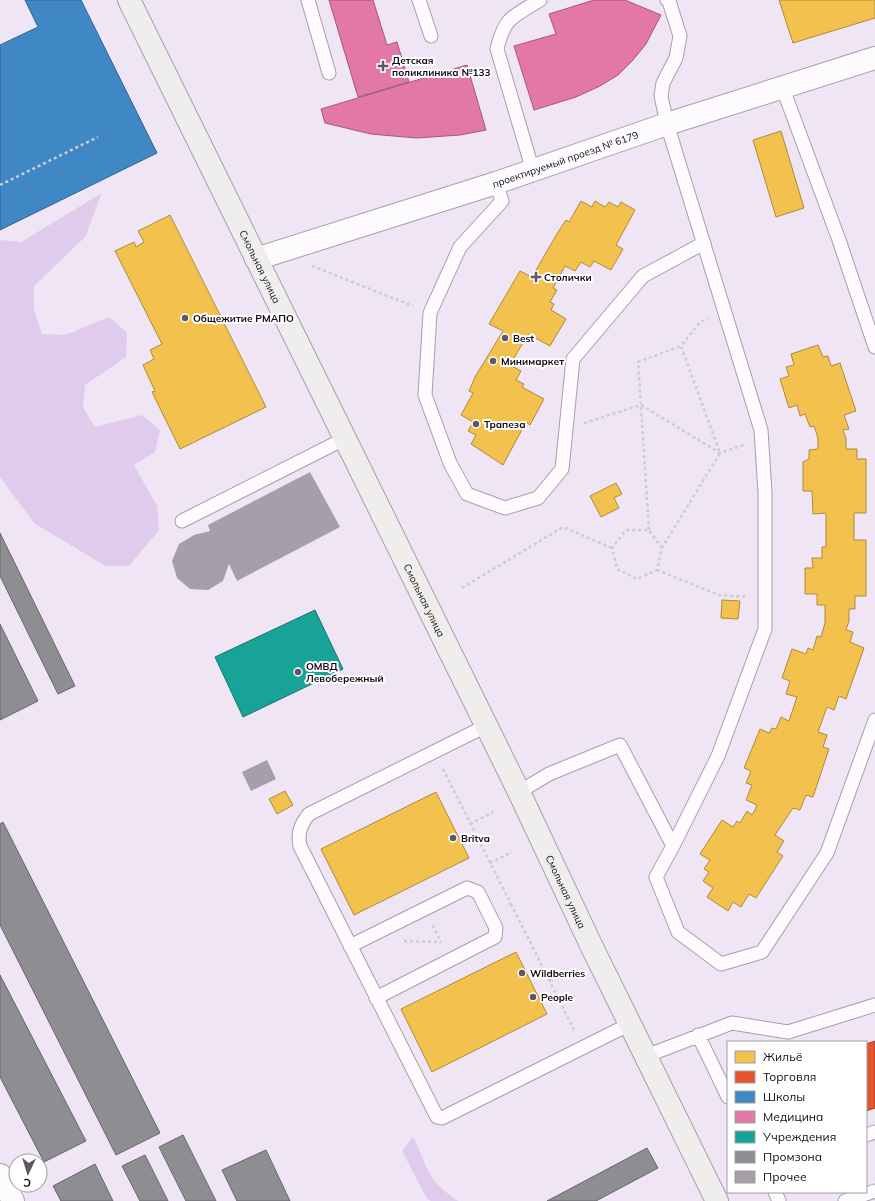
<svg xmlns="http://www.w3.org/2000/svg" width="875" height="1201" font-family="Mulish,sans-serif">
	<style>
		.green { fill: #e0cbec }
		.homes { fill: #f2c14e; stroke: #af8a3d }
		.shops { fill: #e4572e; stroke: #a54026 }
		.schools { fill: #3f88c5; stroke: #326290 }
		.health { fill: #e377a8; stroke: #a4577c }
		.public { fill: #17a398; stroke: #167571 }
		.industry { fill: #8d8d92; stroke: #68666c }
		.building { fill: #a69fab }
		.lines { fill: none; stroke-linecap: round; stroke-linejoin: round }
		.lane-casing { stroke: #a69eab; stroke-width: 15 }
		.street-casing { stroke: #a69eab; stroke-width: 24 }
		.secondary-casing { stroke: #a69eab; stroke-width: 24 }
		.path { stroke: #cfccd0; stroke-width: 2.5; stroke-dasharray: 3 3; stroke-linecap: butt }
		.lane { stroke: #fdfbfe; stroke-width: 13 }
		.street { stroke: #fdfbfe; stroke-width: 22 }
		.secondary { stroke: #efeeec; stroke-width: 22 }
		.poi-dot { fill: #5f5763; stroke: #fff; stroke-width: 1.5 }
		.labels { text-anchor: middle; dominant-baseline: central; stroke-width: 4; stroke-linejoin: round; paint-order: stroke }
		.poi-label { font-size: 10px; font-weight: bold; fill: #120b15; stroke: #fff; text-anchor: start }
		.street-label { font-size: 10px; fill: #120b15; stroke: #fff }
	</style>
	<rect width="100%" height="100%" fill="#efe5f5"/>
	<path class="green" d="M102,193l-17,44 -51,49v24l8,24 23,1 44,-18 18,16 -1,24 -41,28 -2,22 12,20 47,-12 18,15 -5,22 -21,13 23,41 2,24 -30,36h-23l-71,-42 -35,-47v-237l21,2z
		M413,1137c9,15 12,35 25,48 6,6 13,11 20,16h-27l-4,-2 -25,-48z"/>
	<path class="homes" d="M779,0h96v18l-82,25z
		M781,131l23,77 -28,9 -23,-77z
		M581,201l11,6 3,-6 10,6 4,-5 9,5 3,-5 14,8 -19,35 7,4 -12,21 -17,-9 -4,6 -9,-5 -6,9 -10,-5 -12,22 4,2 -7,12 4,2 -3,6 15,9 -16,27 -22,-12 -18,31 11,6 -5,9 8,4 -2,3 22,12 -14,26 -4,-3 -23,43 -32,-21 5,-9 -8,-4 5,-9 -12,-7 12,-22 -4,-2 6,-14 28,-46 -14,-7 31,-53 12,6 26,-45 8,-12 3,2z
		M170,215l96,192 -86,42 -28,-57 3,-1 -12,-26 11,-6 -4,-9 12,-6 -47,-93 19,-9 2,5 8,-5 -6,-11z
		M818,345l5,12 5,-1 3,10 9,-3 16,48 -12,4 5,14 -6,1 3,8v11h11v10h9v54h-12v27h12v56h-11v13h-6v12l-3,9 7,2 -3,10 14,6 -18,51 -7,-3 -5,14 -7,-3 -9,25 9,3 -4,12 6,2 -16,48 -7,-2 -6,15 -7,-2 -18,27 9,6 -7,11 6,4 -27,42 -7,-4 -8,13 -8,-5 -5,9 -21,-14 6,-9 -10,-7 6,-9 -5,-3 6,-9 -10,-6 22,-34 11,7 4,-6 3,2 7,-12 5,4 3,-5 2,-5 -11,-5 6,-15 -6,-2 5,-12 -7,-3 16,-39 9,4 3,-5 4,1 5,-12 8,4 8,-24 -11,-3 4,-13 -8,-3 10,-29 14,5 2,-6 5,2 4,-14 4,1 4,-14v-18h-8v-11h-12v-26h8l-1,-10h10v-11h4v-34l-13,1 -1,-23h-9v-29l6,-3v-9l9,-1v-11l-4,-12 -4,1 -5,-13 -5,2 -3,-11 -8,3 -9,-29 9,-3 -3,-9 8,-2 -3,-11z
		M616,483l6,11 -8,4 5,10 -18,9 -11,-21z
		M722,600l18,1 -2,18 -17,-1z
		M285,791l8,14 -16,9 -8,-15z
		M436,792l33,66 -115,57 -33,-66z
		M516,952l31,62 -115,58 -31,-63z"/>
	<path class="shops" d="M875,1041v67l-9,3v-67z"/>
	<path class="schools" d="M25,0h56l76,153 -157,77v-185l38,-18z"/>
	<path class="health" d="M329,0h44l14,45 10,-3 12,40 -51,15z
		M594,0h31l36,15 -15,29 -13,16 -15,15 -18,11 -24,11 -42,13 -20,-64 42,-12 -7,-20z
		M467,65l19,65 -26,5 -44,3 -45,-4 -46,-11 -4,-14z"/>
	<path class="public" d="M315,610l28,59 -100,48 -28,-60z"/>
	<path class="industry" d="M0,533l75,153 -17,8 -58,-118z
		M0,624l38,77 -38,19z
		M3,822l157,311 -44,22 -116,-230v-101z
		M0,975l86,166 -42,21 -44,-85z
		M183,1135l33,66h-30l-27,-54z
		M647,1148l11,20 -62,33h-49z
		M266,1150l24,51h-53l-15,-31z
		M145,1155l23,46h-28l-18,-35z
		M95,1164l18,37h-52l-8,-15z"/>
	<path class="building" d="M310,472l30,55 -103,54 -8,-17 -6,17 -15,9 -18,-1 -13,-11 -5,-17 7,-17 15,-9 16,-4 -2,-6z
		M267,760l9,19 -25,12 -9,-19z"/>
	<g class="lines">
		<g class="lane-casing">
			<path id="lane" d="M308,0l21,73
				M419,0l12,36
				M782,86l57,154 36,107
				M533,171l-36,-122c8,-33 16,-32 43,-49
				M496,183l6,18 -42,46 -30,66 -5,82 25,68 17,31 38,14 33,-10 24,-29 11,-110 70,-83 61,-33
				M182,521l162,-82
				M486,726l-177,88c-8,10 -12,19 -9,32l137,271 5,1 188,-94
				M519,792l30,-18 71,-29 53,101 45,-90 47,-127v-136l-4,-63 -94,-306 -6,-28 2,-13 13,-25 4,-22 -11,-35 -2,-1
				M673,846l-17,31 22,55 43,32 41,-12 65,-99 48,-133
				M350,946l117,-58 11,4 18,36 -1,9 -119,61
				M698,1035l30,62
				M646,1056l86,-33 56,9 87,-27
				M866,1135l9,-3
				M775,1192l4,9
				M845,1201l30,-10"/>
		</g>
		<g class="street-casing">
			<g id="street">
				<path id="s1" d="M256,259l240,-76 171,-59 208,-66"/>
				<path d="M0,1175l13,26"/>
			</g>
		</g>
		<g class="secondary-casing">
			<g id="secondary">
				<path id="s2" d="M129,0l390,792 72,153 126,256"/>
			</g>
		</g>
		<path class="path" d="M0,185l98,-48
			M312,266l101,40
			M584,423l57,-18 79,48 24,-8
			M649,530l-11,-168 43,-16
			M662,548l-13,-18h-23l-14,18 5,21 20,10 20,-9 5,-22 58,-95 -39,-107 19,-24 8,-3
			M657,570l62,25 28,2
			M462,588l101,-61 49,21
			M443,769l68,135 -5,2
			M470,824l23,-12
			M490,863l22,-11
			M511,904l64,128
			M433,925l8,17
			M404,941l37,1
			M550,981l19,-10"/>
		<use href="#lane" class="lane"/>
		<use href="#street" class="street"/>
		<use href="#secondary" class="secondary"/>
	</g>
	<g class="poi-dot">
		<path d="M381 60h4v4h4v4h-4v4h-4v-4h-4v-4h4z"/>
		<path d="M534 271h4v4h4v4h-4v4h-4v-4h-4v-4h4z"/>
		<circle cx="185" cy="318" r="4"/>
		<circle cx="505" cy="338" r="4"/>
		<circle cx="493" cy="361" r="4"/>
		<circle cx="476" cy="424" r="4"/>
		<circle cx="298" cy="672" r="4"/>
		<circle cx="453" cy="838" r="4"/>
		<circle cx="522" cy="973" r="4"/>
		<circle cx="533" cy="997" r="4"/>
	</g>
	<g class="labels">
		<g class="poi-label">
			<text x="392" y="60">Детская<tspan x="392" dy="12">поликлиника №133</tspan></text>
			<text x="544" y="277">Столички</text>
			<text x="193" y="318">Общежитие РМАПО</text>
			<text x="513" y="338">Best</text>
			<text x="501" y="361">Минимаркет</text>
			<text x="484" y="424">Трапеза</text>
			<text x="306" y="666">ОМВД<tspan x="306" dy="12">Левобережный</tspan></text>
			<text x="461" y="838">Britva</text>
			<text x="530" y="973">Wildberries</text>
			<text x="541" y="997">People</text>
		</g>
		<g class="street-label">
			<text stroke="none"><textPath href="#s1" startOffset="325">проектируемый проезд № 6179</textPath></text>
			<text stroke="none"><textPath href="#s2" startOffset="297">Смольная улица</textPath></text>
			<text stroke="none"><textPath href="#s2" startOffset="669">Смольная улица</textPath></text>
			<text stroke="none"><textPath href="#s2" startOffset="993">Смольная улица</textPath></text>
		</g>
	</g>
	<rect x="727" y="1041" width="140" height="152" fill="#ffffff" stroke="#a09da1"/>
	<rect x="735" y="1051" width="20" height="12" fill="#f2c14e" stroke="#a09da1"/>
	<text x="763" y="1061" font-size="12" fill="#120b15">Жильё</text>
	<rect x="735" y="1071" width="20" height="12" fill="#e4572e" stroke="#a09da1"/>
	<text x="763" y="1081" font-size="12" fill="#120b15">Торговля</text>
	<rect x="735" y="1091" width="20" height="12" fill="#3f88c5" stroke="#a09da1"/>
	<text x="763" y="1101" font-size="12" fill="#120b15">Школы</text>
	<rect x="735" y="1111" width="20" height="12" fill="#e377a8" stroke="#a09da1"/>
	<text x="763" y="1121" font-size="12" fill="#120b15">Медицина</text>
	<rect x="735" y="1131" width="20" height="12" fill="#17a398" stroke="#a09da1"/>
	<text x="763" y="1141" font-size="12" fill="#120b15">Учреждения</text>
	<rect x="735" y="1151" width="20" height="12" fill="#8d8d92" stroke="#a09da1"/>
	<text x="763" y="1161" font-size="12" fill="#120b15">Промзона</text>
	<rect x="735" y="1171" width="20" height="12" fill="#a69fab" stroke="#a09da1"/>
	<text x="763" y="1181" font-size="12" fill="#120b15">Прочее</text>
	<g transform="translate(28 1173) rotate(184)"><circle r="19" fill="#ffffff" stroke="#a09da1"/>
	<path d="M0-3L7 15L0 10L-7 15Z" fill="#5f5763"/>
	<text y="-6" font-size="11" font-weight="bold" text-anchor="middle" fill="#120b15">С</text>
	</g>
</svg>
